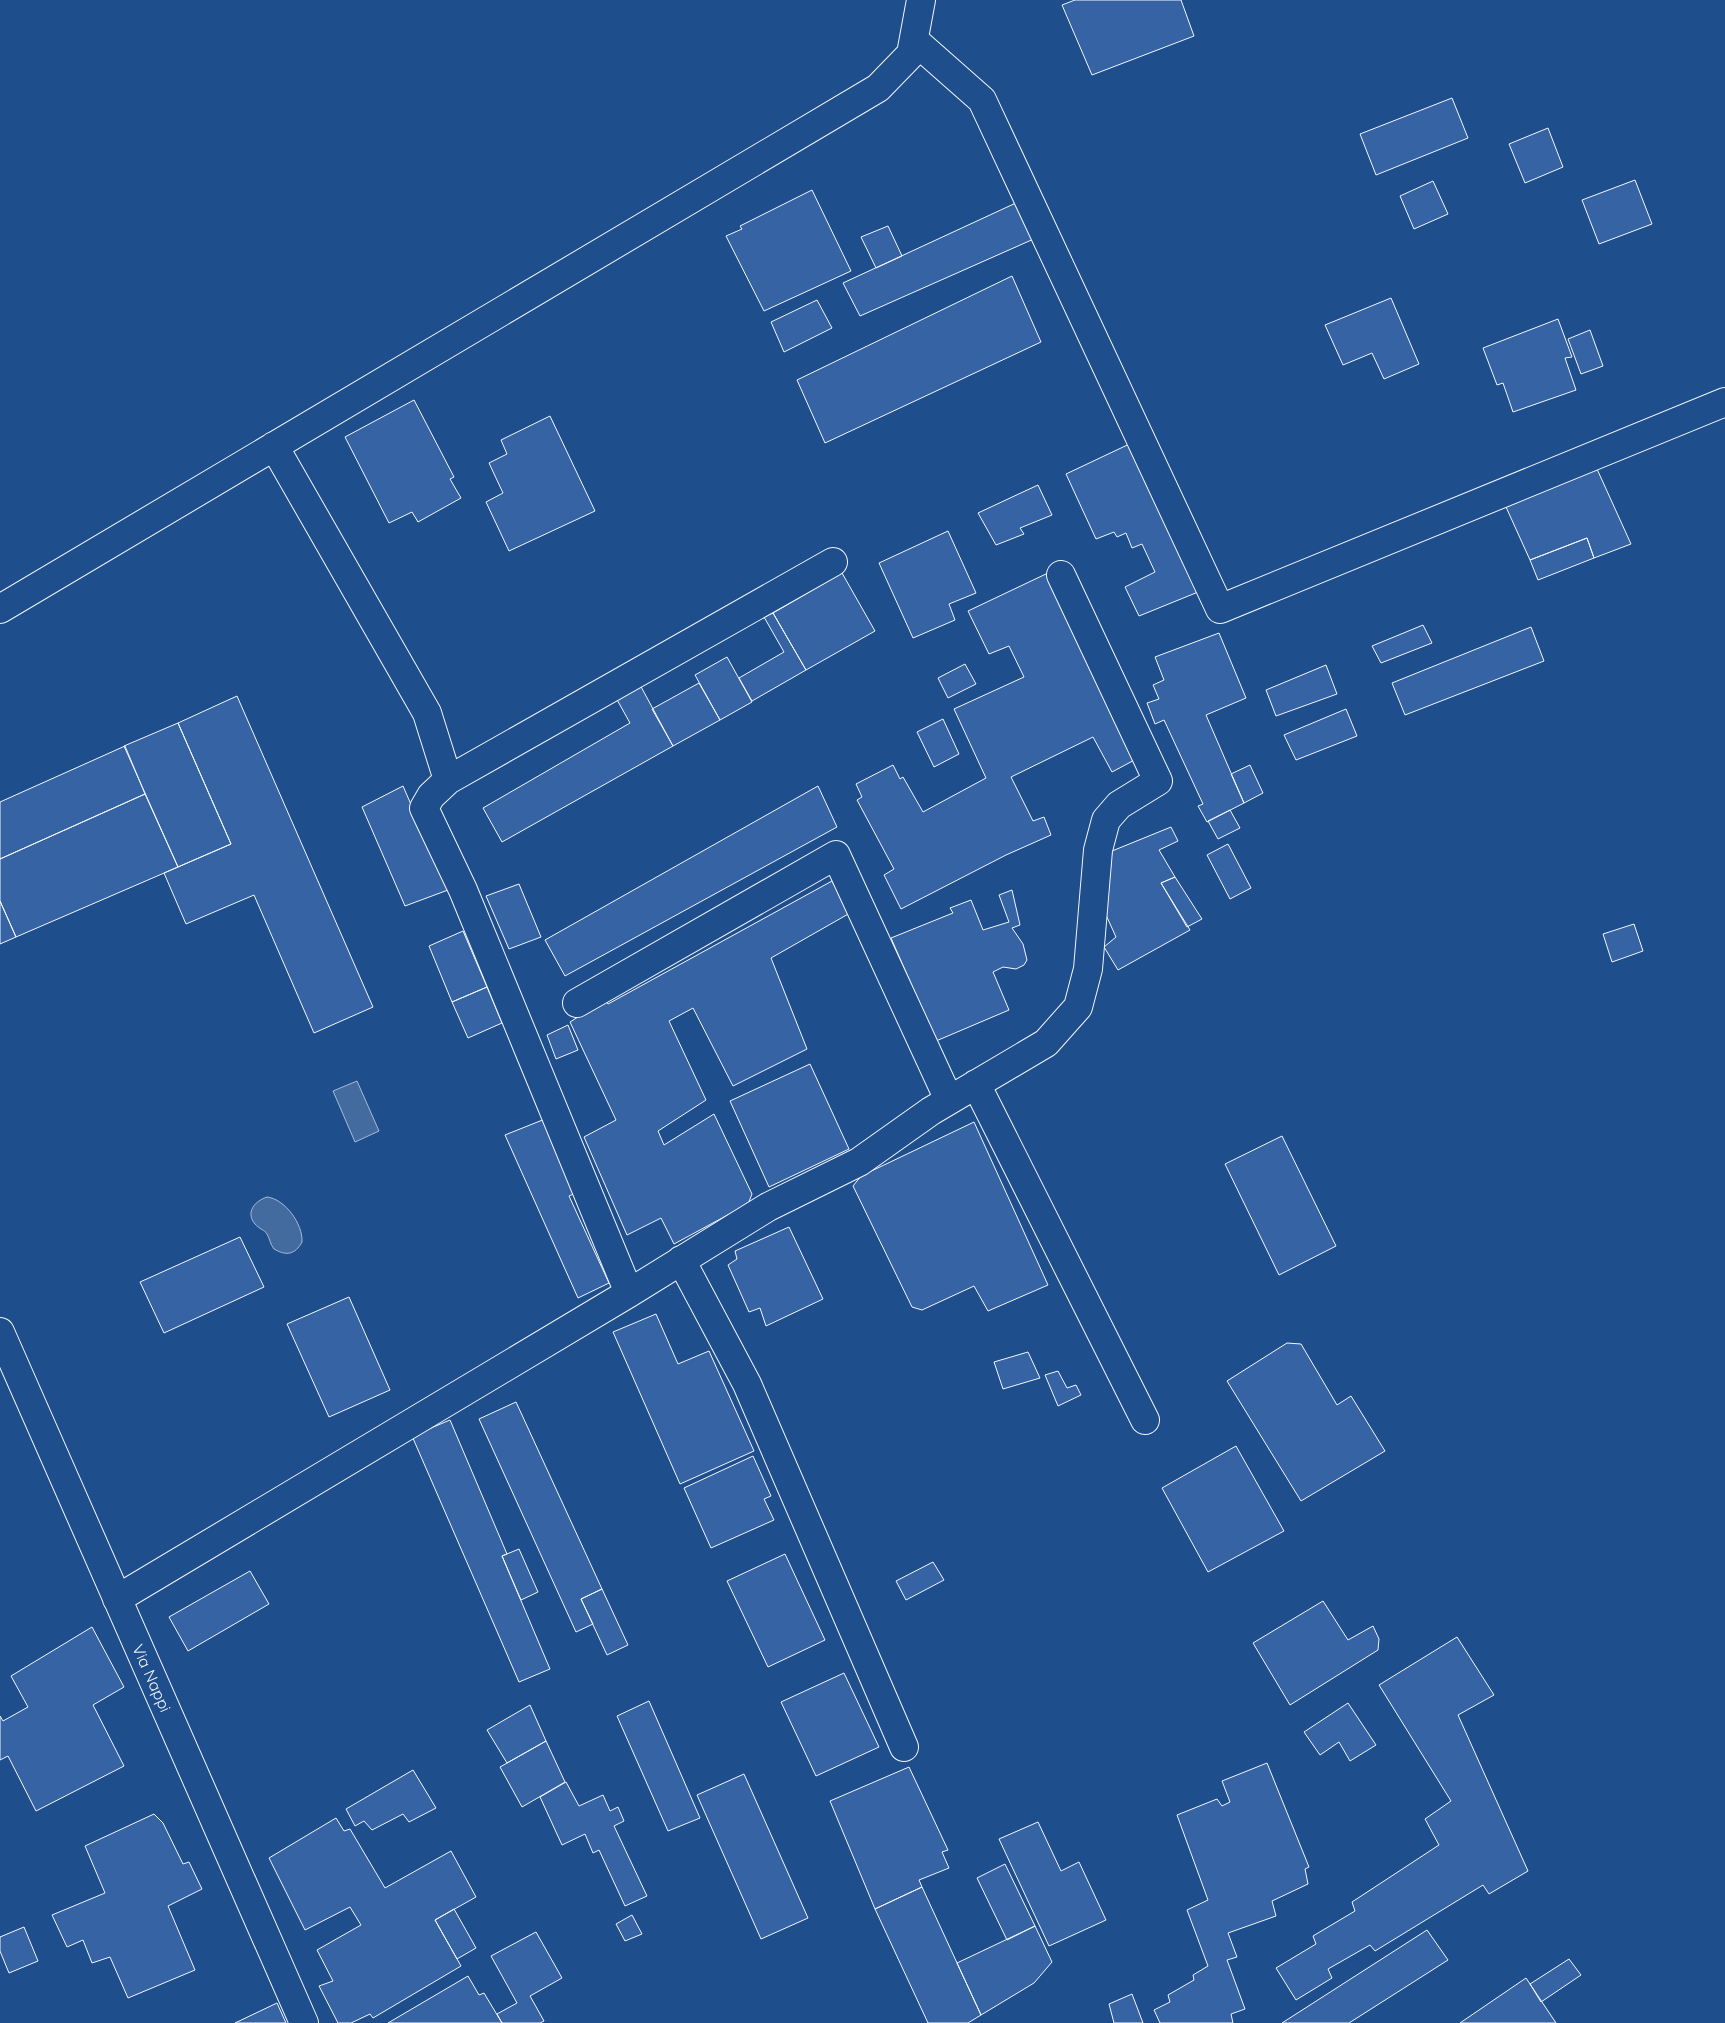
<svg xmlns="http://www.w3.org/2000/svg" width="1725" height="2023" font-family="Quicksand,sans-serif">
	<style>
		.water { fill: #446ba0; stroke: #a8bbd7 }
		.building { fill: #3563a3; stroke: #f2f6ff }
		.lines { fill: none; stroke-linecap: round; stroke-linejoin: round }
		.minor-casing { stroke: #f2f6ff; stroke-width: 30 }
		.minor { stroke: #1f4e8c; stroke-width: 28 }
		.labels { text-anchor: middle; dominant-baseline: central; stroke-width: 4; stroke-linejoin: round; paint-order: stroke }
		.street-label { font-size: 16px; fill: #f2f6ff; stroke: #1f4e8c }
	</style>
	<rect width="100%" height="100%" fill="#1f4e8c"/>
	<path class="water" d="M357,1081l22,50 -24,11 -22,-51z
		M267,1197c18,2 36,27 35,45 -7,13 -16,14 -28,7 -4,-5 -4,-10 -7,-15 -2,-4 -8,-5 -12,-10 -10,-12 0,-23 12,-27z"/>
	<path class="building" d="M1075,0h106l13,36 -102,39 -30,-70z
		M1452,98l16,40 -92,37 -16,-41z
		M1548,128l15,39 -38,16 -16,-39z
		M1635,180l17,44 -53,20 -17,-44z
		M1433,181l15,33 -34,15 -14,-33z
		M812,190l39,81 -87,40 -38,-75 16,-7 -2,-3z
		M1018,202l18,36 -176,78 -17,-33z
		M888,226l14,30 -26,12 -15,-31z
		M1012,276l29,66 -216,101 -28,-63z
		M1391,298l28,66 -35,15 -12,-26 -29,12 -18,-40z
		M817,300l15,28 -48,24 -13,-30z
		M1558,319l14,38 -7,1 11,32 -63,22 -10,-29 -6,2 -14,-37z
		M1590,330l13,36 -22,8 -13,-35z
		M414,400l40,77 -4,2 11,19 -43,24 -6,-10 -23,11 -44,-86z
		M550,416l45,95 -86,40 -23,-49 17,-9 -14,-30 18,-9 -6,-14z
		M1140,439l63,151 -64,26 -14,-29 30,-15 -13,-28 -10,4 -6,-15 -9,4 -3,-5 -18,7 -30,-65z
		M1597,469l34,75 -37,14 -7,-20 -57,22 -24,-53z
		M1038,485l14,30 -32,13 4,6 -28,11 -18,-32z
		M948,531l28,62 -27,11 6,16 -42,18 -34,-75z
		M1587,538l7,20 -56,22 -8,-20z
		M842,573l33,58 -69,39 -33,-57z
		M1048,573l92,184 -28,15 -19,-35 -82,40 22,44 11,-4 7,18 -45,20 -105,54 -17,-34 10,-6 -37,-69 5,-3 -6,-13 37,-19 7,14 3,-2 20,35 63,-34 -32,-69 70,-32 -15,-31 -20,8 -21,-43z
		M773,613l33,57 -54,31 -13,-23 45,-26 -20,-35z
		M1423,625l9,18 -51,20 -9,-17z
		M1531,627l13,34 -139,54 -13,-32z
		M1219,633l27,65 -40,17 38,88 -37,19 -9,-16 5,-2 -39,-84 -9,4 -8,-21 12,-4 -6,-14 11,-5 -9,-23z
		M727,657l25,45 -32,18 -25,-45z
		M965,664l11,20 -28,14 -10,-20z
		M1326,665l11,29 -61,22 -10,-26z
		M639,683l34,63 -171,96 -19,-34 147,-85 -15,-27z
		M699,683l21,37 -47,26 -21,-37z
		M237,696l136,311 -59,26 -60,-138 -68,29 -22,-51 67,-29 -53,-121z
		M1346,709l11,27 -61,24 -12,-25z
		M943,719l16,35 -25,13 -17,-35z
		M178,723l53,121 -53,23 -54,-121z
		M125,746l20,48 -145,65v-57z
		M1250,765l13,28 -19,10 -13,-29z
		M403,786l45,104 -43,16 -43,-99z
		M818,786l19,41 -272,149 -20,-36z
		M145,794l33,73 -162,70 -16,-36v-42z
		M1230,810l10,18 -22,11 -10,-18z
		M1171,827l7,14 -19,9 16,27 -14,6 29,47 -72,40 -14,-23 12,-10 -10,-22 6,-64z
		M1228,844l23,44 -21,11 -23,-44z
		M1175,877l27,42 -15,8 -26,-44z
		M832,881l18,32 -79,45 36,91 -74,37 -40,-78 -24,13 37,79 -48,31 6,14 50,-31 38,80 -4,10 -74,40 -13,-26 -34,17 -43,-98 32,-17 -46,-98 35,-22 3,4z
		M519,884l22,53 -32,12 -23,-53z
		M1012,890l8,35 -8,3 11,16 4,16 -3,5 -8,4 -13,-2 -10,5 16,38 -73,31 -45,-103 62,-25 -3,-5 21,-8 12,30 26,-8 -10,-27z
		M0,901l16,36 -16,7z
		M1634,924l9,27 -31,11 -9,-28z
		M463,931l24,56 -35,15 -23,-56z
		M487,987l15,36 -34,15 -16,-36z
		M568,1025l10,25 -22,9 -9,-24z
		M810,1064l39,85 -80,38 -39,-86z
		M545,1119l33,73 -9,4 40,87 -31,15 -73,-163z
		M974,1122l74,163 -60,26 -14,-25 -52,24 -10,-3 -59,-121 8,-10z
		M1282,1136l54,110 -57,29 -54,-111z
		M789,1227l34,72 -57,27 -6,-18 -11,4 -21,-47 9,-6 -2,-8z
		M240,1237l24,50 -100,46 -24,-51z
		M349,1297l41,93 -61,27 -42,-93z
		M656,1314l22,50 31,-13 45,100 -74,33 -67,-152z
		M1287,1343l14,1 36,61 14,-9 34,55 -84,50 -74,-120z
		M1028,1352l12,26 -37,11 -9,-27z
		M1058,1371l9,17 9,-3 5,10 -23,11 -13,-31z
		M516,1402l86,187 -21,10 12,25 -17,8 -97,-213z
		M450,1420l57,134 -5,2 48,113 -31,13 -107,-246z
		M1236,1446l48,85 -76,41 -46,-84z
		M753,1456l18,40 -7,3 10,21 -63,28 -27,-60z
		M519,1549l19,43 -17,8 -19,-44z
		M785,1554l40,86 -57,27 -41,-86z
		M933,1562l11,18 -38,20 -10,-19z
		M250,1571l19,33 -81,47 -19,-34z
		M602,1589l26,56 -21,10 -26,-56z
		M1323,1601l25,39 25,-14 6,13 -1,11 -88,55 -37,-62z
		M92,1627l32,60 -31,18 31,61 -88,45 -28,-55 -8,4v-44l3,5 25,-14 -17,-31z
		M1457,1637l37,58 -36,20 70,156 -39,23 -6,-9 -108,66 -5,-6 -42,24 4,9 -36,22 -20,-32 40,-24 -3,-8 42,-25 -3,-9 87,-57 -14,-26 26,-18 -72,-116z
		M844,1673l35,74 -63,29 -35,-74z
		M649,1701l51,117 -32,13 -51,-115z
		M1348,1703l28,42 -26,16 -11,-19 -19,13 -16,-23z
		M530,1705l16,36 -39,22 -20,-33z
		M546,1741l19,41 -43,25 -22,-40z
		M1267,1763l42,104 -4,2 3,15 -36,17 4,15 -48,17 9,24 -10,3 18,49 -14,5 2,9h-73l-6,-13 16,-8 -2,-7 26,-15 -1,-5 15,-9 -21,-56 21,-10 -31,-85 40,-16 5,7 8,-4 -8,-21z
		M909,1767l39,83 -6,2 7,16 -30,12 3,7 -47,22 -45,-108z
		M413,1770l23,38 -27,14 -6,-8 -31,16 -8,-9 -9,5 -9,-17z
		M744,1774l64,144 -47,21 -64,-144z
		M566,1782l13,24 24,-11 7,16 8,-4 6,14 -10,5 33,70 -22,10 -26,-56 -6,3 -8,-19 -23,11 -22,-48z
		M154,1814l9,9 20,41 6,-2 13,27 -34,17 27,64 -67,28 -18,-41 -18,6 -9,-23 -16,7 -15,-32 53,-22 -20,-47z
		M336,1818l8,13 6,-2 35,59 66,-37 25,46 -41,23 26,46 -88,52 -3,-4 -19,9h-13l-19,-37 14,-5 -16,-31 44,-25 -11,-18 -45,23 -36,-72z
		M1038,1822l23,49 18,-9 27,58 -57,26 -50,-107z
		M1005,1864l30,62 -28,14 -30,-62z
		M922,1887l59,128 -13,8h-40l-53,-114z
		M454,1909l22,39 -19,11 -22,-39z
		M632,1915l10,19 -17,7 -9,-17z
		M1035,1926l17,36 -18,21 -53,32 -24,-52z
		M24,1927l14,34 -29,12 -9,-22v-14z
		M1427,1930l21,30 -99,63h-67z
		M536,1932l26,46 -32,18 14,25 -4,2h-38l-5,-9 20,-11 -26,-47z
		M1569,1959l12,16 -40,27 -11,-18z
		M468,1976l11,19 5,-2 18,30h-114z
		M1526,1978l30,45h-96z
		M1132,1994l11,29h-29l-5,-19z
		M277,2003l9,20h-51z"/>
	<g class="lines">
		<g class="minor-casing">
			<path id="minor" d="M914,40l68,60 238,509 505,-207
				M274,446l153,267 21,67
				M0,609l878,-521 33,-34 10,-54
				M577,1003l259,-148 113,245
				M976,1084l169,336
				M681,1260l66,124 157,363
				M629,1293l-166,-403 -39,-82 7,-12 17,-16 385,-218
				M0,1332l304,691
				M117,1599l512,-306 139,-86 91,-45 72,-51 115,-68 32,-36 10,-38 10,-119 8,-30 13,-15 39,-24 -97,-206"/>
		</g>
		<use href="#minor" class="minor"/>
	</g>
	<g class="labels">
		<g class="street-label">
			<text transform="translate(152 1678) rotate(66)">Via Nappi</text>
		</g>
	</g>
</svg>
